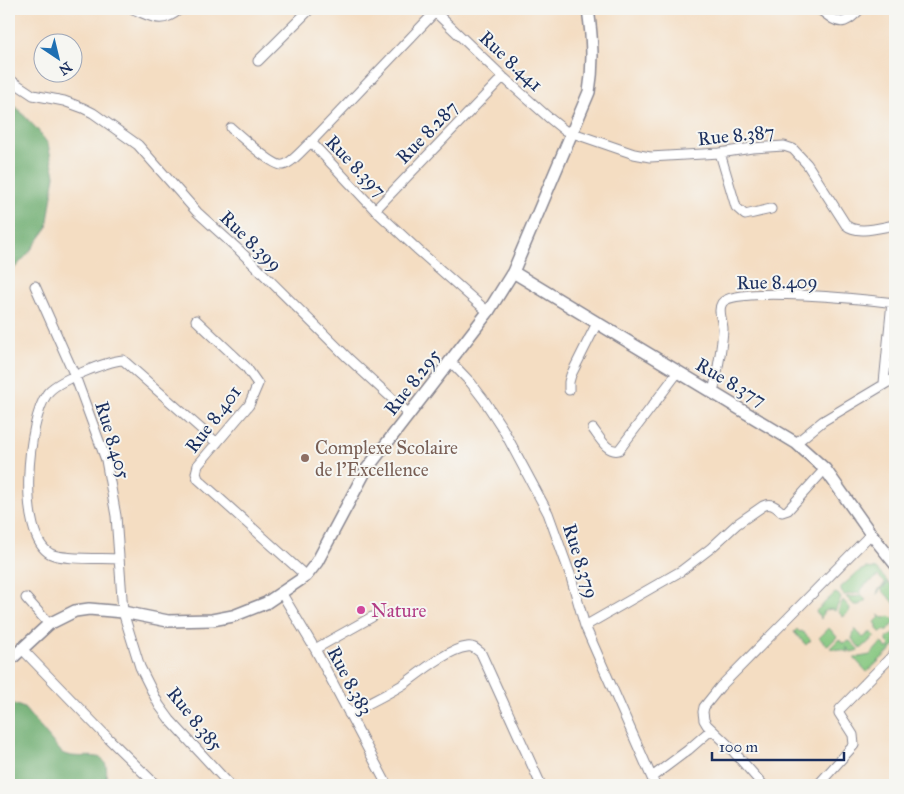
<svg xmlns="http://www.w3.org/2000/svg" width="904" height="794" font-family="'IM FELL Great Primer',serif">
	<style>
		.green { fill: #84c67e; stroke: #507a6e }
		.forest { fill: #6bab6d; stroke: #436d66 }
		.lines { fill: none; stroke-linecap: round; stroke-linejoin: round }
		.street-casing { stroke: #888690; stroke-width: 11 }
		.secondary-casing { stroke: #888690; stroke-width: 14 }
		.street { stroke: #fff; stroke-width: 9 }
		.secondary { stroke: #fff; stroke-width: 11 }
		.education-dot { fill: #8d6e63; stroke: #f6f6f2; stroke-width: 2 }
		.hotel-dot { fill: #d1479c; stroke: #f6f6f2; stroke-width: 2 }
		.labels { text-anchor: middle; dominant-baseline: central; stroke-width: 4; stroke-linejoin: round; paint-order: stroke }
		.street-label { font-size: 19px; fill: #1b2f5e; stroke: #f6f6f2 }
		.education-label { font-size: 19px; fill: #785e54; stroke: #f6f6f2; text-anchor: start }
		.hotel-label { font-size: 19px; fill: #b23c85; stroke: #f6f6f2; text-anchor: start }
	</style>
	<rect width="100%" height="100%" fill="#f6f6f2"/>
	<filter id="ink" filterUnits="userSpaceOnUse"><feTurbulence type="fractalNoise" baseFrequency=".02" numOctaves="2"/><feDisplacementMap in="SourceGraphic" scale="10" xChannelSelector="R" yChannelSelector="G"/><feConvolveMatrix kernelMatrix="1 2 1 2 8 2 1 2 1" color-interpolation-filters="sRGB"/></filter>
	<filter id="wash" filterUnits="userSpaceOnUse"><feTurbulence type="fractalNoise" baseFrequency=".0096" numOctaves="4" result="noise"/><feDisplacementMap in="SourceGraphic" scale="20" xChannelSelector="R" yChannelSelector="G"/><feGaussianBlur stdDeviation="1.12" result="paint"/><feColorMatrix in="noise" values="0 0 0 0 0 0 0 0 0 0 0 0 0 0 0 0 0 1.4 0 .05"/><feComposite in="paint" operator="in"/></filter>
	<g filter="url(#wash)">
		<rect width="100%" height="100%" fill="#f4ddc2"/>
		<path class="green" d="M866,568l10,1 12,13 -8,7 -3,6 1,-5 7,-7 -7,-7c-7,7 -15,7 -18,17l-16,2 -3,-4v-4l17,-15z
			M889,583l6,7v14l-14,-15z
			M835,593l3,1 3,4 -6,13 -3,-2c-7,1 -10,3 -11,10l-5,-8z
			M862,596l4,4 -7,5h-5l-8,-8z
			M843,600l7,8 -1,4 -6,5 -5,-6z
			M878,615l5,3 7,-2 5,5v2l-8,7 -7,2 -3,-3v-4l-2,-3 5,-5z
			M829,628l8,9 -9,9 -9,-8z
			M797,629l3,3 2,-1 9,9 -5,5 -12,-13z
			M855,629l8,9 6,-5h3l3,3 -14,13 -9,-10z
			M895,633v13l-28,26 -13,-14 16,-3 11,-12 3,1 2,4h3l1,-3 -3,-3v-4z
			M839,639l3,4 8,-2 9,9 -8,2 -5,-5 3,5 -19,-4z"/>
		<path class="forest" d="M9,100l28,29 11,15 7,31 -8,53 -20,27 -18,19z
			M9,702l15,6 38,45c22,11 52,-12 43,32h-96z"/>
	</g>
	<g filter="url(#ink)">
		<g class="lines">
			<g class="street-casing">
				<path id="street" d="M133,9c20,8 28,16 47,0
					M432,9l71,68 45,40 16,13 70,24 16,3 70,-4 32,-5 32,-2 9,3 14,15 39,61c11,10 35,2 49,0
					M438,9l-127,133 64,68 43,40 70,62
					M819,9c19,14 23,20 41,0
					M258,61l52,-52
					M9,79l24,16 31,6 19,7 10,5 45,32 59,67 42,38 109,108 61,56
					M231,128c8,7 43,39 52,37 8,-1 21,-17 28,-23
					M720,153l16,54 9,8 26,-6
					M375,210l128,-133
					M35,286l40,90 31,84 10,56 7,96 17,55 19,38 11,15 60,65
					M196,320l50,47 12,17 -9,21 -51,60 -2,8 2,6 108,97
					M450,361l21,22 13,17 19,29 45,84 22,61 15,52 70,159
					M884,383l8,-81
					M569,390v-8l2,-7 26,-52
					M713,393c4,-21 9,-43 10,-64 0,-8 -6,-18 -1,-26 12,-18 148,-3 173,0
					M593,429c7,9 14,24 26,21l59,-78
					M796,443l27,-22 72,-43
					M119,559c-16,-1 -55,1 -68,-5 -35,-18 -23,-134 -4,-160 8,-13 61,-33 76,-34l94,83
					M282,594l33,55 72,136
					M26,598l23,26
					M585,626l96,-55 30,-23 26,-24 26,-18c8,-4 13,1 19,6l6,-2 37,-41
					M22,649l87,90 47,46
					M315,649l57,-32
					M349,714c19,-11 40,-20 58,-32 15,-11 42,-33 60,-35 6,-1 9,2 14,6l60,132
					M652,777l36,-27 23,-20
					M763,785l-37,-42 -19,-18 -3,-5 -1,-8 1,-5 16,-20 151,-153
					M818,785l36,-40 -1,-10 -14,-22 1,-4 55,-56"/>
			</g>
			<g class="secondary-casing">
				<path id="secondary" d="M513,272l283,171 29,26 46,65 24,30
					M9,661l40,-37 26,-13 14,-2 34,3 45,9 44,-1 21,-4 33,-13 40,-27 11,-14 49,-92 122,-158 25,-40 76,-180c5,-29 3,-55 -1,-83"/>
			</g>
			<use href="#street" class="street"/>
			<use href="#secondary" class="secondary"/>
		</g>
	</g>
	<circle class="education-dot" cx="305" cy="458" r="5"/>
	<circle class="hotel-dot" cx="361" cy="610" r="5"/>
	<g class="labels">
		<g class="street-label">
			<text transform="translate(511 61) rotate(43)">Rue 8.441</text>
			<text transform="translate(427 132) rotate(-46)">Rue 8.287</text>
			<text transform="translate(736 135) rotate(-6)">Rue 8.387</text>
			<text transform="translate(356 166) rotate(46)">Rue 8.397</text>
			<text transform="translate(251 241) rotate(44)">Rue 8.399</text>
			<text transform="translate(777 282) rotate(-1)">Rue 8.409</text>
			<text transform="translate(412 382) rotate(-52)">Rue 8.295</text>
			<text transform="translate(731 382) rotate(30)">Rue 8.377</text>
			<text transform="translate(213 419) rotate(-53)">Rue 8.401</text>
			<text transform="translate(113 440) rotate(73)">Rue 8.405</text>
			<text transform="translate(581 561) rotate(72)">Rue 8.379</text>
			<text transform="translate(350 681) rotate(62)">Rue 8.383</text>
			<text transform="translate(195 719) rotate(51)">Rue 8.385</text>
		</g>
		<g class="education-label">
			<text x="315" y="447">Complexe Scolaire<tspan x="315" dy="22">de l'Excellence</tspan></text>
		</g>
		<g class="hotel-label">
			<text x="371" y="610">Nature</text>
		</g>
	</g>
	<rect width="904" height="794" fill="none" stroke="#f6f6f2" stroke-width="30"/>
	<g transform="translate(58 58) rotate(145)"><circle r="24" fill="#f6f6f2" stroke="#9ea6b7"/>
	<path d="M0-4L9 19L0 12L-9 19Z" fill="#1f6fb2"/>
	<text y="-8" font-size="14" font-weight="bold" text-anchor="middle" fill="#1b2f5e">N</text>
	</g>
	<path d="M712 752v8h132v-8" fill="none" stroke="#1b2f5e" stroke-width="2.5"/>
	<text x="719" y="752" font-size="15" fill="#1b2f5e" stroke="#f6f6f2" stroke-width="4" paint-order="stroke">100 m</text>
</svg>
